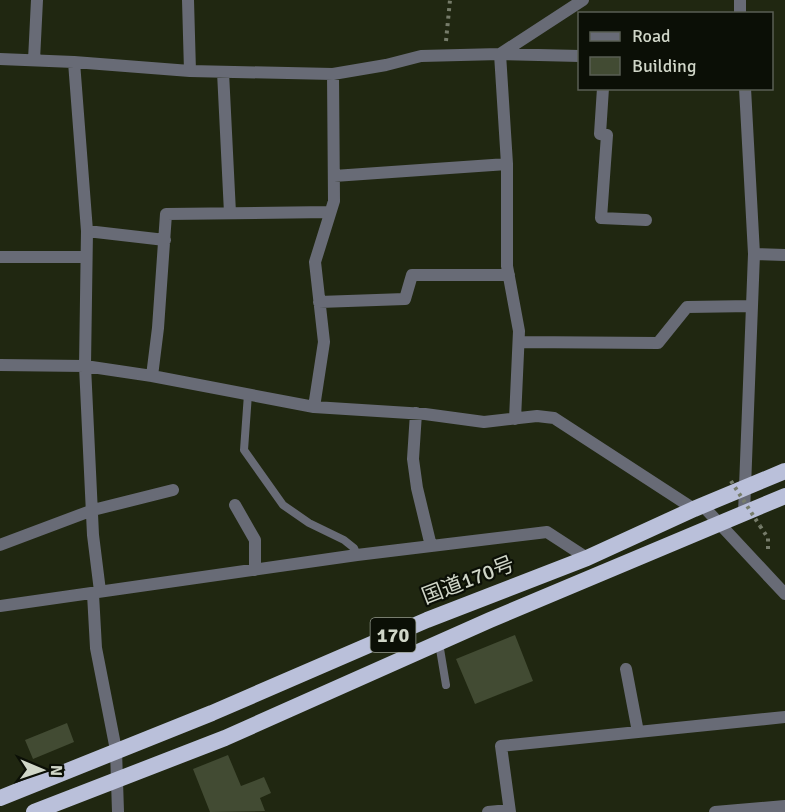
<svg xmlns="http://www.w3.org/2000/svg" width="785" height="812" font-family="Signika,'Noto Sans JP',sans-serif">
	<style>
		.building { fill: #424b33 }
		.lines { fill: none; stroke-linecap: round; stroke-linejoin: round }
		.path { stroke: #767c6a; stroke-width: 4; stroke-dasharray: 3 4.5; stroke-linecap: butt }
		.service { stroke: #686b76; stroke-width: 8 }
		.minor { stroke: #686b76; stroke-width: 12 }
		.tertiary { stroke: #686b76; stroke-width: 12 }
		.trunk { stroke: #bac0da; stroke-width: 16 }
		.path-bridge { stroke: #767c6a; stroke-width: 4; stroke-dasharray: 3 4.5; stroke-linecap: butt }
		.labels { text-anchor: middle; dominant-baseline: central; stroke-width: 4.5; stroke-linejoin: round; paint-order: stroke }
		.shield { fill: #0b0f06; stroke: #959a8e; stroke-width: 1.5 }
		.shield-label { font-size: 20px; font-weight: bold; fill: #d0d6c8 }
		.street-label { font-size: 21px; fill: #d0d6c8; stroke: #0b0f06 }
	</style>
	<rect width="100%" height="100%" fill="#202711"/>
	<path class="building" d="M515,635l18,46 -58,23 -19,-45z
		M67,723l7,19 -41,17 -8,-19z
		M228,755l13,31 23,-9 7,16 -11,5 5,13 -55,1 -17,-43z"/>
	<g class="lines">
		<path class="path" d="M446,41l4,-41
			M760,526l8,12v15"/>
		<path class="service" d="M248,394l-4,56 39,55 26,18 35,17 10,8 3,7
			M439,643l7,42"/>
		<path class="minor" d="M188,0l2,71
			M740,0v14
			M500,54l7,110v102l12,65 -4,88
			M500,54l83,-54
			M0,59l74,3 116,9 143,3 53,-9 35,-9 79,-2 80,2
			M34,60l3,-60
			M74,62l13,169 -2,135 8,169 7,56
			M223,72l7,141
			M603,88l-3,46 7,1 -6,83 45,2
			M334,176l173,-12
			M87,231l78,9
			M754,254l31,1
			M0,257h86
			M319,302l86,-3 7,-24h97
			M519,342l139,1 29,-36 65,-1
			M0,365l85,1 67,10 162,31 111,7 59,8 53,-6 17,2 140,91
			M152,376l6,-48 8,-114 164,-2
			M314,407l10,-65 -9,-80 19,-61 -1,-127
			M416,413l-3,46 4,29 14,58
			M235,505l20,35v30
			M744,513l10,-259 -9,-166
			M0,545l93,-35 80,-20
			M93,594l3,54 20,102 2,62
			M0,606l357,-51 190,-23 40,26
			M626,669l12,63
			M488,812l21,-2
			M510,812l-9,-66 284,-29
			M715,812l70,-6"/>
		<path class="tertiary" d="M702,505l83,89"/>
		<path class="trunk" d="M0,798l212,-85 215,-93 160,-62 107,-49 91,-38
			M34,812l191,-74 265,-118 295,-124"/>
		<path class="path-bridge" d="M731,481l29,45"/>
	</g>
	<g class="labels">
		<rect class="shield" x="370.5" y="618" width="45" height="34" rx="4.5"/>
		<g class="shield-label">
			<text x="393" y="635">170</text>
		</g>
		<g class="street-label">
			<text transform="translate(468 580) rotate(-21)">国道170号</text>
		</g>
	</g>
	<rect x="578" y="12" width="195" height="78" fill="#0b0f06" stroke="#5a5f54" stroke-width="1.5"/>
	<rect x="590" y="32" width="30" height="9" fill="#686b76" stroke="#5a5f54" stroke-width="1.5"/>
	<text x="632" y="42" font-size="18" fill="#d0d6c8">Road</text>
	<rect x="590" y="57" width="30" height="18" fill="#424b33" stroke="#5a5f54" stroke-width="1.5"/>
	<text x="632" y="72" font-size="18" fill="#d0d6c8">Building</text>
	<g transform="translate(42 770) rotate(92)" stroke="#0b0f06" stroke-width="4.5" paint-order="stroke">
	<path d="M0-4.5L10 22L0 15L-10 22Z" fill="#d0d6c8"/>
	<text y="-9" font-size="16" font-weight="bold" text-anchor="middle" fill="#d0d6c8">N</text>
	</g>
</svg>
